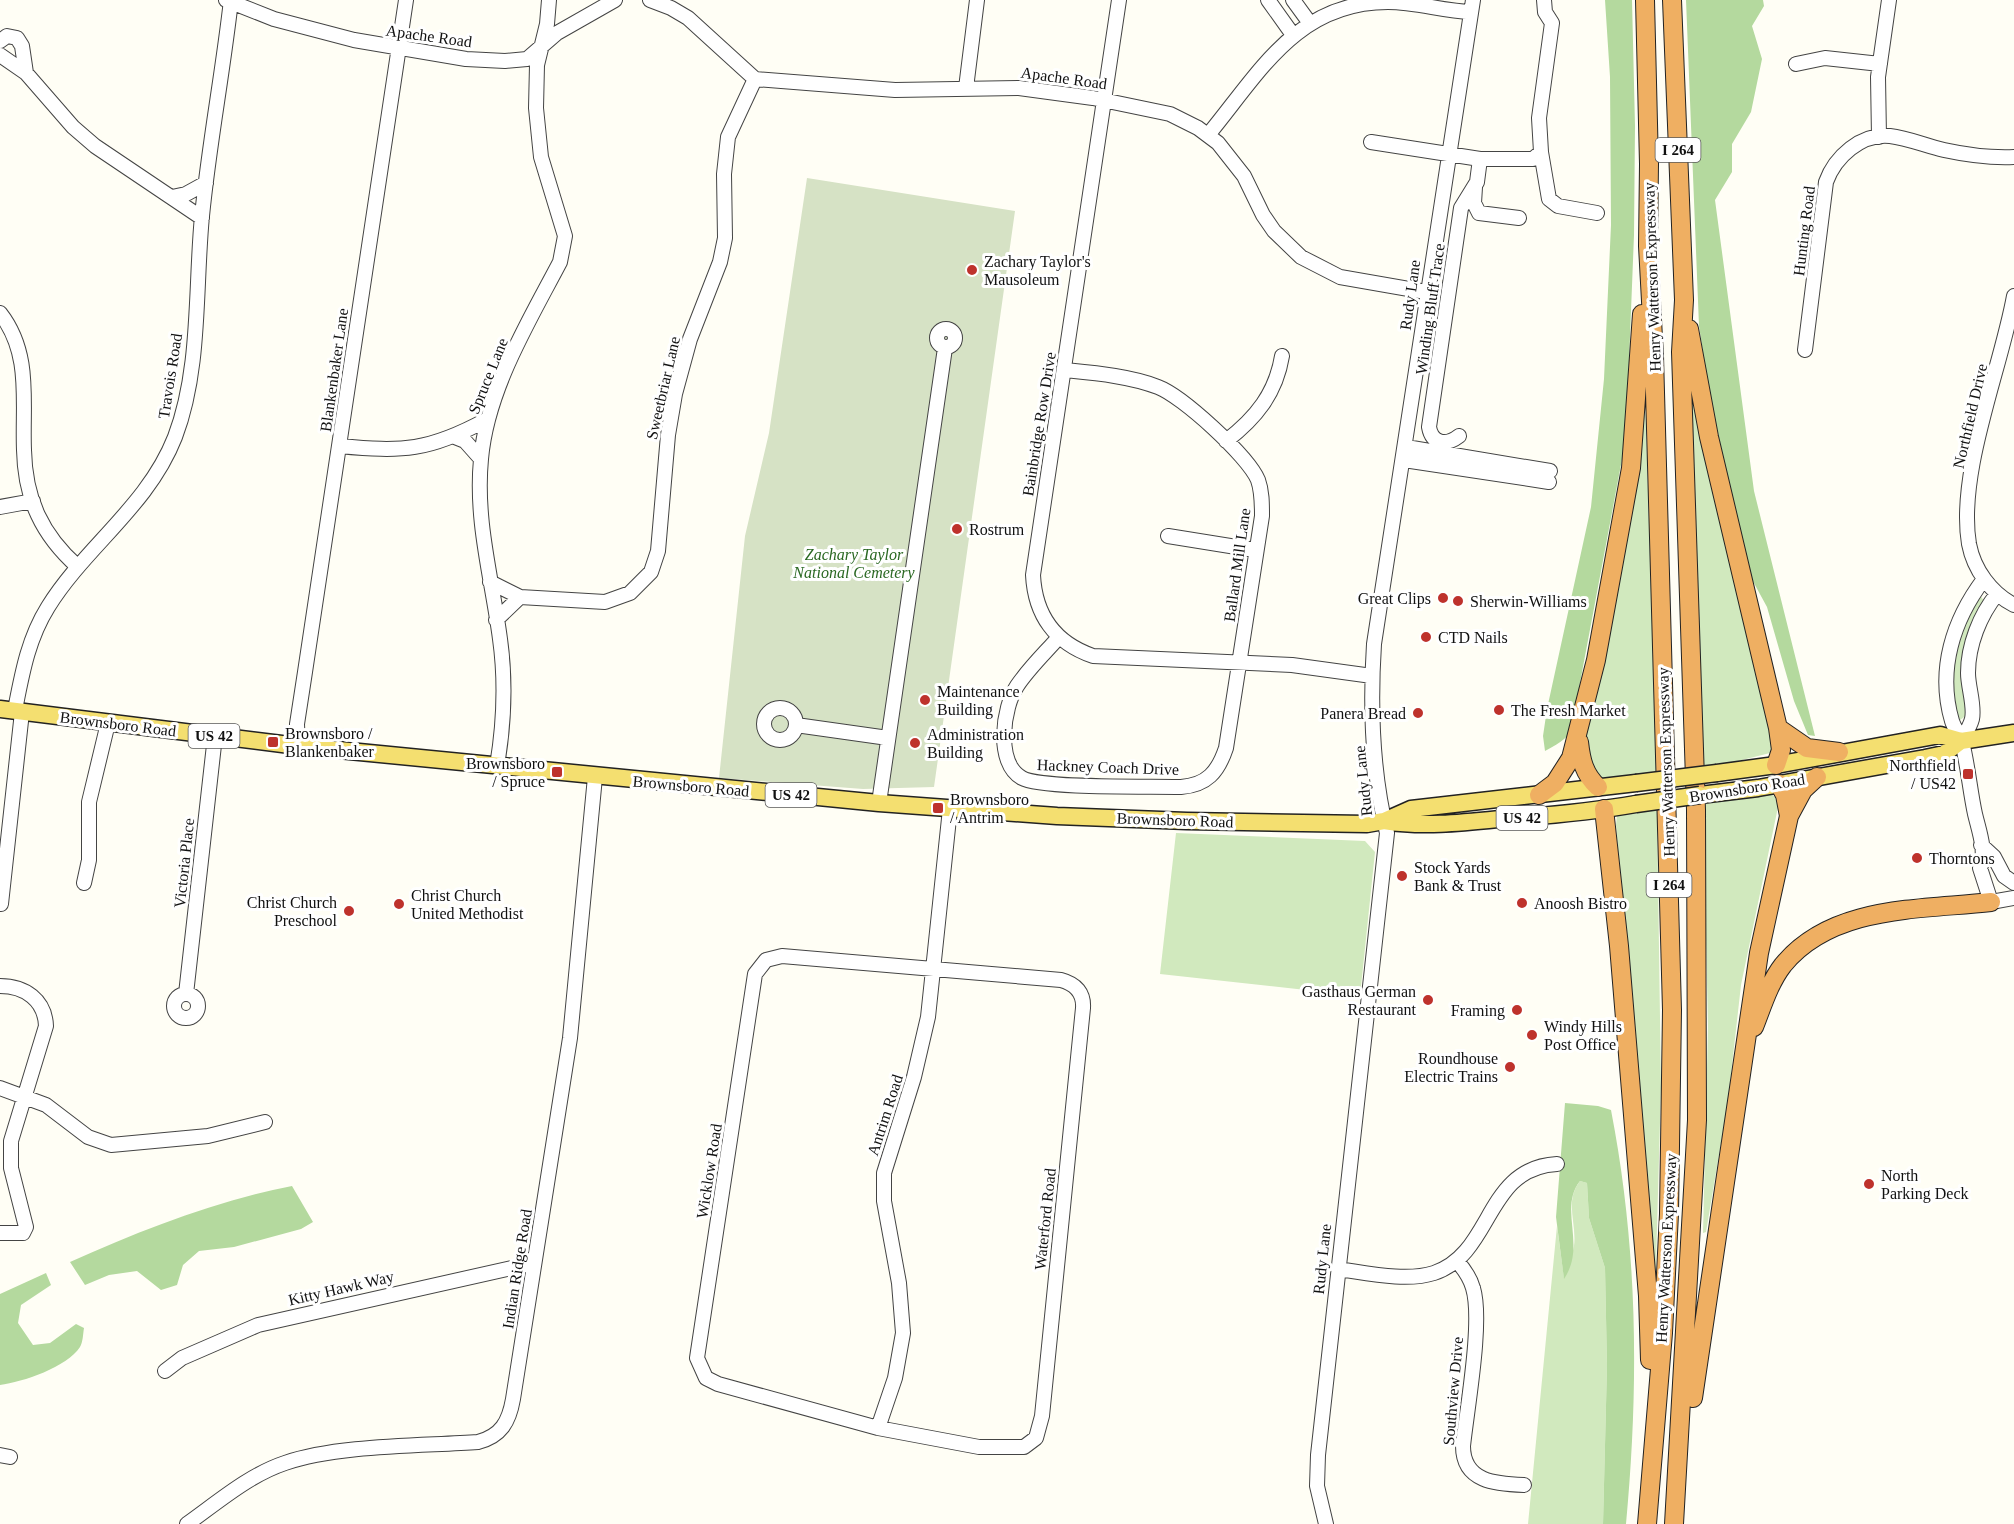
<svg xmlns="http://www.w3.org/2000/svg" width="2014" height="1524" font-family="Georgia,serif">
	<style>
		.green { fill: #d1e9be }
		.forest { fill: #b4d99e }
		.cemetery { fill: #d6e2c5 }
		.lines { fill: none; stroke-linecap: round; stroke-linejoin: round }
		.minor-casing { stroke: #444; stroke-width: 16 }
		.major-casing { stroke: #222; stroke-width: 19 }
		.highway-casing { stroke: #222; stroke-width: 20 }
		.minor { stroke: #fff; stroke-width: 14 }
		.major { stroke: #f4df70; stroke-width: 16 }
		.highway { stroke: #efaf62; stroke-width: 18 }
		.major-bridge-casing { stroke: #222; stroke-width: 19; stroke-linecap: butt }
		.major-bridge { stroke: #f4df70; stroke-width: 16 }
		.poi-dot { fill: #be322c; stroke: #fff; stroke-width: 2 }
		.labels { text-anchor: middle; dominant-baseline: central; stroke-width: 6; stroke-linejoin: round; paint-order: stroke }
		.shield { fill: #fff; stroke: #585858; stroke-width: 1.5 }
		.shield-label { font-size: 15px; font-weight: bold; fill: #111 }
		.street-label { font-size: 16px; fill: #111; stroke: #fff }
		.poi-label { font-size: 16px; fill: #111; stroke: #fff; text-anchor: start }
		.park-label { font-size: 16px; font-style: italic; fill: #2a6822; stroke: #fff }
	</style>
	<rect width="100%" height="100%" fill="#fffef5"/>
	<path class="green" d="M1690,381l86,360 -6,12 -44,11 -25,3z
		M1645,396l12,376 -59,8 -5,-7 -7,-37 14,-58z
		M1980,595l4,6 -17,114 -7,5 -3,-1 -6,-26 6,-58z
		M1771,794l4,3 3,10 -37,178 -13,116 -22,131 -3,1 5,-206 -5,-223z
		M1657,809l4,278 -6,211 -39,-473 1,-10 4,-2z
		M1176,833l189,8 10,11 -15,144 -200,-22z
		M1580,1181l7,2 2,35 16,50 2,98 -4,158h-75l29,-298 7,52c3,-10 8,-21 10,-32 3,-23 -10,-44 6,-65z"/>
	<path class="forest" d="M1605,0h27l3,126 -1,109 -8,203 -47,250c-1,34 0,46 -34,63l-2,-15 4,-27 44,-202 13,-128 7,-154 -1,-148z
		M1686,0h77l1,6 -12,20 10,33 -11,53 -19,32v28l-17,28 39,291 61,245 -7,-1 -14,-34 -27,-94 -18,-33 -40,-182 -10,-66z
		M1565,1103l33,3 13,4c27,139 28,274 15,414h-23l4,-158 -2,-98 -16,-50 -2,-35 -7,-2c-22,28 7,64 -16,98l-8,-62z
		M292,1186l21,36 -12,7 -67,18 -35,4 -16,14 -6,20 -16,5 -24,-19 -28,4 -24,10 -15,-23c72,-32 145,-61 222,-76z
		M46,1273l5,12 -30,20 -3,18 15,22 17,-2 26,-19 8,4c-1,6 -1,14 -4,19 -13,20 -57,35 -80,38v-91z"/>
	<path class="cemetery" d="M807,178l208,33 -81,576 -71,2 -144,-11 26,-242 24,-103z"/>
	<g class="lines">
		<g class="minor-casing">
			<path id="minor" d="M226,0l48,19 80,21 112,19 39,2 22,-2 30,-26 58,-33
				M650,0l21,8 17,10 67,61 140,11 124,-2 74,10 77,16 28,14 20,15 26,33 19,39 11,16 27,26 39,20 86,15
				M1119,0l-86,575c2,40 22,68 60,81l199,9 80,11
				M1268,0l25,35
				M1293,0l16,22
				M0,41l7,-5 10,2 5,8 4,27
				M0,55l26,18 47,54 22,19 107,72
				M1796,64l29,-6 55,6
				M966,88l11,-88
				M1208,135c52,-63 89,-133 180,-133 28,0 55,9 82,10
				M1879,137l-1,-60 11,-77
				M1371,142l109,17h53l8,-7 -2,-34 13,-95 -7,-11 -1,-12
				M1541,152l8,47 9,7 39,7
				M1475,187l-1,16 5,10 40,5
				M172,197l14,-3 20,-11
				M2014,296c-13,73 -57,176 -45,248 5,26 22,49 45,61
				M0,313c32,41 22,89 24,137 1,49 18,85 54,117
				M937 338a9 9 0 1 1 18 0a9 9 0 1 1-18 0Z
				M1805,350l21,-168c9,-25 35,-49 64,-46 18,2 36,10 54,14 23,5 47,8 70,7
				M1459,436c-13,10 -27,8 -30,-9l32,-219 16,-26 3,-23
				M455,437l10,4 16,18
				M1226,441c30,-23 50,-48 56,-85
				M339,446c64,6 90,5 147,-26
				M1406,447l144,24
				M1404,460l145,22
				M0,507l33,-6
				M1168,536l87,14
				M1984,579c-31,41 -47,91 -32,142 2,7 8,14 10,21 6,24 8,49 13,72 4,17 12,38 5,54l11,34
				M490,582l30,15 85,5 25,-9 21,-21 7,-21 10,-116 7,-41 15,-55 30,-77 5,-24 -1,-64 4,-37 27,-58
				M496,620l24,-23
				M1059,637c-14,16 -30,31 -42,49 -14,21 -22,77 5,92 20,11 130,8 159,9 26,-2 37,-15 45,-39l36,-232c0,-13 0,-25 -4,-36 -10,-24 -76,-84 -100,-93 -28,-11 -64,-14 -94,-17
				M764 724a16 16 0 1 1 32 0a16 16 0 1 1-32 0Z
				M15,710c7,-36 13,-71 33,-103 38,-61 100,-101 127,-170 26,-68 20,-149 27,-221 7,-72 21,-144 29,-216
				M796,725l92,13
				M1961,741c4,-7 9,-14 11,-22 3,-13 -4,-32 -4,-46 0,-28 12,-58 29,-79
				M298,746l-1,-22 8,-52 101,-672
				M497,766c7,-42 9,-84 3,-127 -8,-61 -25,-118 -19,-180 6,-69 47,-136 79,-197l5,-26 -24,-79 -5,-49 1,-43 10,-41 2,-24
				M879,803l66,-455
				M1981,845l13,12 10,19 10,7
				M84,883l5,-23v-58l19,-79
				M1991,902l23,-4
				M1,904l21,-192
				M782,956l279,24c15,4 23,13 22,28l-41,408 -6,22 -12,9h-45l-101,-19 -160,-44 -12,-6 -9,-20 58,-384 11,-14z
				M0,986c25,0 45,14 46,40l-35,115v27l15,59 -3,6h-23
				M174 1006a12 12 0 1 1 24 0a12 12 0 1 1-24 0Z
				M186,994l29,-258
				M0,1088l46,17 42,32 23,8 97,-9 57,-14
				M1457,1261c7,8 13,16 16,27 10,33 -6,120 -10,158 0,36 33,38 61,39
				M1338,1269c29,4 68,13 96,4 60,-20 50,-105 123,-109
				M165,1371l17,-13 76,-33 276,-62
				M878,1428l17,-50 8,-45 -4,-50 -15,-82v-28l30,-96 14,-60 22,-208
				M0,1455l10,2
				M187,1524c31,-22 62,-49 98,-61 52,-18 136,-17 193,-21 23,-6 31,-20 35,-43l57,-361 25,-261
				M1326,1524l-9,-38 1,-31 69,-622c-15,-61 -17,-127 -13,-189l99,-644"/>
		</g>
		<g class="major-casing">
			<path id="major" d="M0,709l298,37 581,57 178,13 130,5 180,3 17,-3 27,-12 225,-26
				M1717,773l59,-8 164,-30 21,6 53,-8
				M1700,795l58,-7 167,-30 19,-4 17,-13
				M1384,821c38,6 76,2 115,-2 46,-3 91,-7 137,-15"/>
		</g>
		<g class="highway-casing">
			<path id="highway" d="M1645,0l4,164 -1,82 6,110 18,654 -3,204 -6,119 -16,191
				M1672,0l12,300 -3,52 15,458 1,310 -23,404
				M1689,329l20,108 69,291 3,22 -5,15
				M1778,728l29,20 32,4
				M1579,742c2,18 5,32 19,45
				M1779,784l6,11 4,21
				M1539,795l16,-12 16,-25 25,-98 35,-192 11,-154
				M1604,809l15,137 29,350 2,64
				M1754,1027c8,-20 15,-44 29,-62 49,-60 137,-55 208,-63
				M1693,1398l66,-445 30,-137 14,-26 14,-13"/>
		</g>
		<use href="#minor" class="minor"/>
		<use href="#major" class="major"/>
		<use href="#highway" class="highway"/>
		<g class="major-bridge-casing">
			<path id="major-bridge" d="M1636,783l81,-10
				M1636,804l64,-9"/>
		</g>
		<use href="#major-bridge" class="major-bridge"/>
	</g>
	<g class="poi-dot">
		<circle cx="972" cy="270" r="6"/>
		<circle cx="957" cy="529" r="6"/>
		<circle cx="1443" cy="598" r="6"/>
		<circle cx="1458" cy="601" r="6"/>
		<circle cx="1426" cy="637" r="6"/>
		<circle cx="925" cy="700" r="6"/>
		<circle cx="1499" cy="710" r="6"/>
		<circle cx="1418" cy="713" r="6"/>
		<rect x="267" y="736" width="12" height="12" rx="3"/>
		<circle cx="915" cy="743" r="6"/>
		<rect x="551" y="766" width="12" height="12" rx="3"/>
		<rect x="1962" y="768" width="12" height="12" rx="3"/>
		<rect x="932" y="802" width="12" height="12" rx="3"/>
		<circle cx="1917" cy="858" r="6"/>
		<circle cx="1402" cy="876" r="6"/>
		<circle cx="1522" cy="903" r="6"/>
		<circle cx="399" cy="904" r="6"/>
		<circle cx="349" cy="911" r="6"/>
		<circle cx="1428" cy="1000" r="6"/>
		<circle cx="1517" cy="1010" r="6"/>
		<circle cx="1532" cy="1035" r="6"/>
		<circle cx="1510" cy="1067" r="6"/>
		<circle cx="1869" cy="1184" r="6"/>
	</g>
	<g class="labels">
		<g class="shield">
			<rect x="1655.5" y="138" width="45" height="24" rx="4.5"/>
			<rect x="188.5" y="724" width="51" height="24" rx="4.5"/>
			<rect x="765.5" y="783" width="51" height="24" rx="4.5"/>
			<rect x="1496.5" y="806" width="51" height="24" rx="4.5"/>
			<rect x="1646.5" y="873" width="45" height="24" rx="4.5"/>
		</g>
		<g class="shield-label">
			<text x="1678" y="150">I 264</text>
			<text x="214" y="736">US 42</text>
			<text x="791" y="795">US 42</text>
			<text x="1522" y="818">US 42</text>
			<text x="1669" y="885">I 264</text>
		</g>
		<g class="street-label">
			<text transform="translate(429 36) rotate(8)">Apache Road</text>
			<text transform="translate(1064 78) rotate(8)">Apache Road</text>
			<text transform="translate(1804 231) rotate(-83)">Hunting Road</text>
			<text transform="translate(1652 277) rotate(-92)">Henry Watterson Expressway</text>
			<text transform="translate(1410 295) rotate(-82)">Rudy Lane</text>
			<text transform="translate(1430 309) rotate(-82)">Winding Bluff Trace</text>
			<text transform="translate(334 370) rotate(-82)">Blankenbaker Lane</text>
			<text transform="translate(170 376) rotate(-81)">Travois Road</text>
			<text transform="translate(488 376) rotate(-68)">Spruce Lane</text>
			<text transform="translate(663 388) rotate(-77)">Sweetbriar Lane</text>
			<text transform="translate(1970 416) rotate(-77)">Northfield Drive</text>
			<text transform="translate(1039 424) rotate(-81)">Bainbridge Row Drive</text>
			<text transform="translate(1237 565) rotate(-82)">Ballard Mill Lane</text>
			<text transform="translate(118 724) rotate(7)">Brownsboro Road</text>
			<text transform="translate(1666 762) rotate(-92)">Henry Watterson Expressway</text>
			<text transform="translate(1108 767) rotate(2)">Hackney Coach Drive</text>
			<text transform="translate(1363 781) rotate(-96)">Rudy Lane</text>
			<text transform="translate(691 786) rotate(5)">Brownsboro Road</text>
			<text transform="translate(1747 788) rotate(-9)">Brownsboro Road</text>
			<text transform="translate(1175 820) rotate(2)">Brownsboro Road</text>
			<text transform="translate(184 863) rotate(-84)">Victoria Place</text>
			<text transform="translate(885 1115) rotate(-72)">Antrim Road</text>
			<text transform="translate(709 1171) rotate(-81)">Wicklow Road</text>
			<text transform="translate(1045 1219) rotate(-84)">Waterford Road</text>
			<text transform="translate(1666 1248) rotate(-87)">Henry Watterson Expressway</text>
			<text transform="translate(1322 1259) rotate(-84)">Rudy Lane</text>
			<text transform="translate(517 1269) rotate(-81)">Indian Ridge Road</text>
			<text transform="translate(341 1288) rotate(-13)">Kitty Hawk Way</text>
			<text transform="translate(1453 1391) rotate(-85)">Southview Drive</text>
		</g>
		<g class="poi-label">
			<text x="984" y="261">Zachary Taylor's<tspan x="984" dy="18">Mausoleum</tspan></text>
			<text x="969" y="529">Rostrum</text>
			<text x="1431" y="598" text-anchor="end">Great Clips</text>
			<text x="1470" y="601">Sherwin-Williams</text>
			<text x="1438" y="637">CTD Nails</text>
			<text x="937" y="691">Maintenance<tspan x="937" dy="18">Building</tspan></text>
			<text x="1511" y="710">The Fresh Market</text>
			<text x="1406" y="713" text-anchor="end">Panera Bread</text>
			<text x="285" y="733">Brownsboro /<tspan x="285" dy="18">Blankenbaker</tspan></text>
			<text x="927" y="734">Administration<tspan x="927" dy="18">Building</tspan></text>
			<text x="545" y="763" text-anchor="end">Brownsboro<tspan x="545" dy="18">/ Spruce</tspan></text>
			<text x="1956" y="765" text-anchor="end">Northfield<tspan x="1956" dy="18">/ US42</tspan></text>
			<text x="950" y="799">Brownsboro<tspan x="950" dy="18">/ Antrim</tspan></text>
			<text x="1929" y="858">Thorntons</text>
			<text x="1414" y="867">Stock Yards<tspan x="1414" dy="18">Bank &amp; Trust</tspan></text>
			<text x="411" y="895">Christ Church<tspan x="411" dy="18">United Methodist</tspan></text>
			<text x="337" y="902" text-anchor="end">Christ Church<tspan x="337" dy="18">Preschool</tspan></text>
			<text x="1534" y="903">Anoosh Bistro</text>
			<text x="1416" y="991" text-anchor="end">Gasthaus German<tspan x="1416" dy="18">Restaurant</tspan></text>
			<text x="1505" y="1010" text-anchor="end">Framing</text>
			<text x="1544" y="1026">Windy Hills<tspan x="1544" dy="18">Post Office</tspan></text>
			<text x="1498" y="1058" text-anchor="end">Roundhouse<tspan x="1498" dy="18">Electric Trains</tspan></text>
			<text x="1881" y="1175">North<tspan x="1881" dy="18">Parking Deck</tspan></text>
		</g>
		<g class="park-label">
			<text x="854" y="554">Zachary Taylor<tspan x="854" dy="18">National Cemetery</tspan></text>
		</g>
	</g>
</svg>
